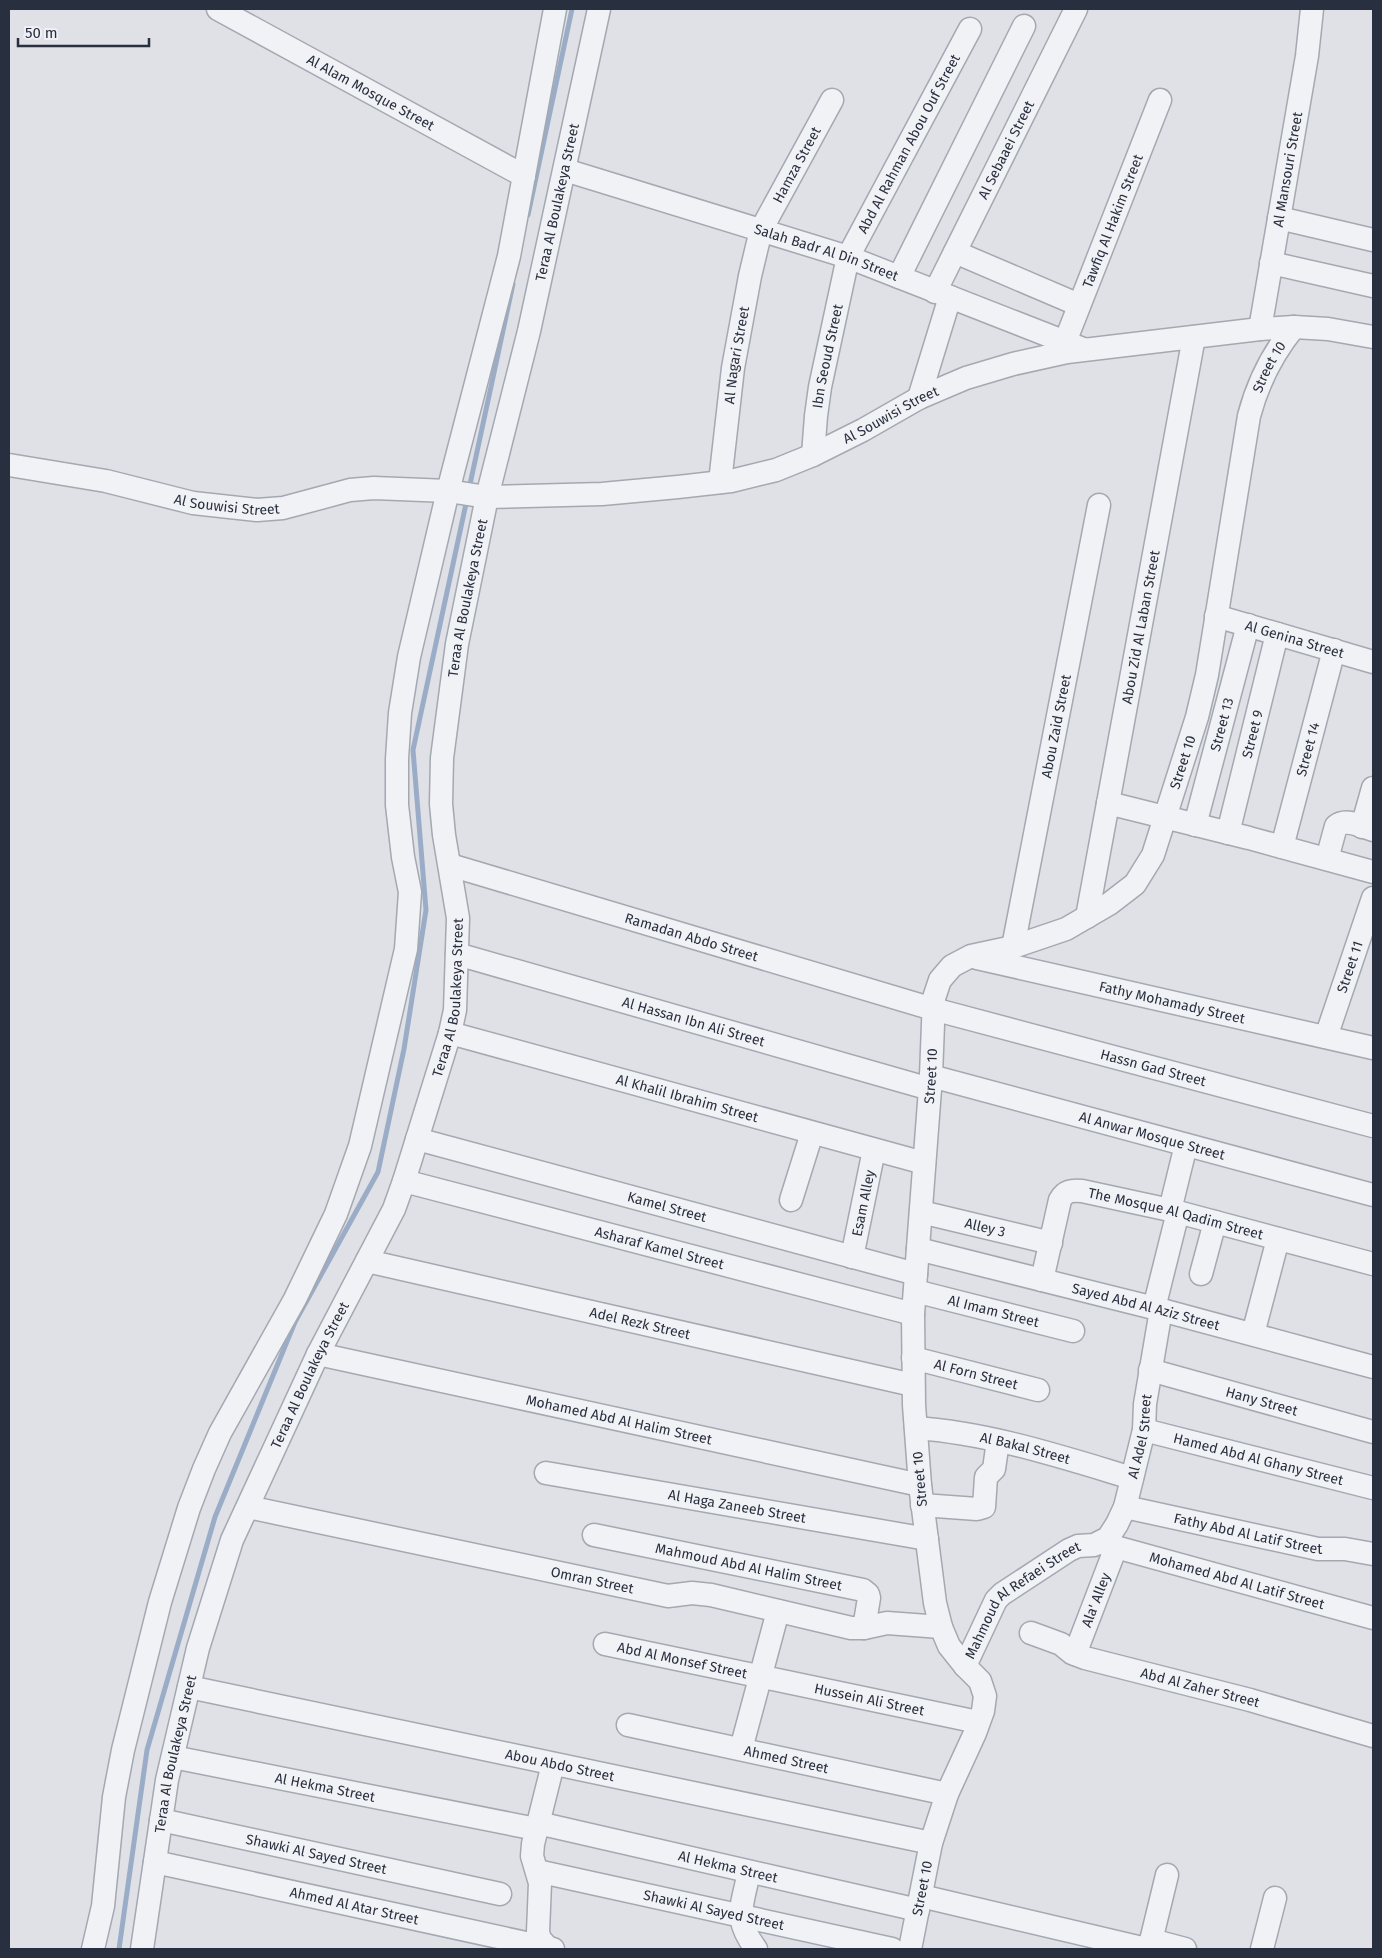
<svg xmlns="http://www.w3.org/2000/svg" width="1382" height="1958" font-family="'Fira Sans',sans-serif">
	<style>
		.lines { fill: none; stroke-linecap: round; stroke-linejoin: round }
		.stream { stroke: #9badc6; stroke-width: 5 }
		.minor-casing { stroke: #a4a8b1; stroke-width: 25 }
		.minor { stroke: #f1f2f6; stroke-width: 22 }
		.labels { text-anchor: middle; dominant-baseline: central; stroke-width: 4.5; stroke-linejoin: round; paint-order: stroke }
		.street-label { font-size: 14px; fill: #282f3e; stroke: #eef0f5 }
	</style>
	<rect width="100%" height="100%" fill="#dfe1e7"/>
	<g class="lines">
		<path class="stream" d="M528,215l44,-206
			M469,489l44,-205
			M119,1949l28,-199 68,-233 80,-195 83,-150 26,-123 22,-139 -13,-160 54,-251"/>
		<g class="minor-casing">
			<g id="minor">
				<path id="s1" d="M218,9l306,167"/>
				<path id="s2" d="M565,170l283,87 235,92"/>
				<path d="M1279,218l94,22"/>
				<path d="M955,252l124,53"/>
				<path d="M1271,263l102,23"/>
				<path d="M899,277l125,-251"/>
				<path id="s3" d="M935,292l141,-283"/>
				<path id="s4" d="M1260,329l47,-273 5,-47"/>
				<path id="s5" d="M1065,342l95,-242"/>
				<path d="M919,398l31,-101"/>
				<path id="s6" d="M813,455l3,-39 4,-29 28,-130 122,-228"/>
				<path id="s7" d="M9,465l97,16 87,22 64,7 26,-2 67,-18 24,-2 74,3 39,6 115,-3 76,-7 53,-6 45,-11 37,-15 50,-25 56,-32 47,-20 47,-14 54,-12 193,-23 34,-2 34,2 45,8"/>
				<path id="s8" d="M720,482l13,-114 17,-92 11,-46 71,-130"/>
				<path id="s9" d="M1216,616l157,46"/>
				<path d="M1108,803l141,35 124,34"/>
				<path id="s10" d="M1195,825l53,-200"/>
				<path d="M1362,827l11,-39"/>
				<path id="s11" d="M1228,833l49,-199"/>
				<path id="s12" d="M1282,847l52,-197"/>
				<path d="M1327,859l9,-33c10,-8 26,0 37,4"/>
				<path id="s13" d="M450,865l483,144 440,117"/>
				<path id="s14" d="M1087,917l107,-580"/>
				<path id="s15" d="M1013,947l86,-442"/>
				<path id="s16" d="M457,954l473,135"/>
				<path id="s17" d="M977,958l396,90"/>
				<path id="s18" d="M450,1033l474,130"/>
				<path id="s19" d="M1326,1037l47,-139"/>
				<path id="s20" d="M931,1076l442,119"/>
				<path id="s21" d="M417,1139l499,135"/>
				<path id="s22" d="M404,1181l509,133"/>
				<path d="M791,1200l21,-67"/>
				<path d="M1170,1210l16,-65"/>
				<path id="s23" d="M921,1212l130,31"/>
				<path id="s24" d="M918,1249l236,59 219,59"/>
				<path id="s25" d="M852,1257l22,-107"/>
				<path id="s26" d="M367,1261l546,124"/>
				<path d="M1201,1274l14,-52"/>
				<path id="s27" d="M1042,1280l18,-80c5,-9 11,-10 22,-9l88,19 203,54"/>
				<path id="s28" d="M915,1291l158,40"/>
				<path d="M1154,1308l24,-96"/>
				<path d="M1253,1334l25,-95"/>
				<path id="s29" d="M318,1354l602,131"/>
				<path id="s30" d="M913,1358l125,32"/>
				<path id="s31" d="M1150,1370l223,62"/>
				<path id="s32" d="M916,1428c73,5 146,29 216,50"/>
				<path id="s33" d="M1144,1430l229,58"/>
				<path id="s34" d="M546,1473l381,66"/>
				<path d="M922,1505l55,4 7,-2 2,-30 8,-8 4,-28"/>
				<path id="s35" d="M248,1507l420,89 24,-3 19,2 140,33h13l23,-5 54,4"/>
				<path id="s36" d="M1125,1507l193,42h27l28,5"/>
				<path id="s37" d="M594,1535l269,55 5,4 1,4 -5,30"/>
				<path id="s38" d="M1101,1543l272,75"/>
				<path id="s39" d="M1031,1633l30,11 11,9 13,5 165,42 123,36"/>
				<path id="s40" d="M605,1644l373,78"/>
				<path id="s41" d="M1075,1654l41,-107"/>
				<path id="s42" d="M965,1666l31,-66 6,-6 67,-44 9,-4 16,-1 14,-7 9,-14 8,-17 19,-77 1,-26 16,-94"/>
				<path id="s43" d="M189,1687l742,156"/>
				<path id="s44" d="M628,1725l319,69"/>
				<path d="M741,1749l37,-138"/>
				<path id="s45" d="M173,1757l363,72"/>
				<path id="s46" d="M161,1820l339,74"/>
				<path id="s47" d="M538,1823l380,87"/>
				<path id="s48" d="M155,1862l398,87"/>
				<path id="s49" d="M537,1871l355,78"/>
				<path d="M749,1872c-7,35 -16,46 7,77"/>
				<path d="M921,1896l225,53"/>
				<path d="M1151,1940l34,9"/>
				<path d="M93,1949l10,-43 11,-109 9,-47 37,-148 29,-94 15,-39 16,-36 75,-134 41,-85 24,-68 46,-197 4,-57 -7,-35 -6,-52v-46l3,-46 9,-56 39,-166 61,-235 46,-247"/>
				<path id="s50" d="M142,1949l25,-169 31,-132 34,-108 86,-186 76,-145 10,-28 46,-148 5,-23 3,-92 -14,-83 -3,-31 1,-46 15,-114 30,-147 42,-166 70,-322"/>
				<path d="M549,1949l-9,-10 -2,-7 2,-49 -8,-27 1,-12 20,-80"/>
				<path id="s51" d="M910,1949l21,-106 16,-49 28,-61 8,-22 2,-15 -5,-15 -15,-15 -16,-20 -8,-19 -6,-24 -15,-118 -6,-80 -1,-91 18,-238 3,-78 6,-18 12,-14 19,-10 42,-9 53,-18 43,-25 26,-20 18,-29 44,-138 10,-42 42,-259c9,-34 23,-62 45,-89"/>
				<path d="M1149,1949l18,-74"/>
				<path d="M1262,1949l13,-51"/>
			</g>
		</g>
		<use href="#minor" class="minor"/>
	</g>
	<g class="labels">
		<g class="street-label">
			<text stroke="none"><textPath href="#s1" startOffset="174">Al Alam Mosque Street</textPath></text>
			<text stroke="none"><textPath href="#s6" startOffset="330">Abd Al Rahman Abou Ouf Street</textPath></text>
			<text stroke="none"><textPath href="#s3" startOffset="159">Al Sebaaei Street</textPath></text>
			<text stroke="none"><textPath href="#s8" startOffset="330">Hamza Street</textPath></text>
			<text stroke="none"><textPath href="#s4" startOffset="162">Al Mansouri Street</textPath></text>
			<text stroke="none"><textPath href="#s50" startOffset="1818">Teraa Al Boulakeya Street</textPath></text>
			<text stroke="none"><textPath href="#s5" startOffset="130">Tawfiq Al Hakim Street</textPath></text>
			<text stroke="none"><textPath href="#s2" startOffset="274">Salah Badr Al Din Street</textPath></text>
			<text stroke="none"><textPath href="#s8" startOffset="128">Al Nagari Street</textPath></text>
			<text stroke="none"><textPath href="#s6" startOffset="100">Ibn Seoud Street</textPath></text>
			<text stroke="none"><textPath href="#s51" startOffset="1758">Street 10</textPath></text>
			<text stroke="none"><textPath href="#s7" startOffset="904">Al Souwisi Street</textPath></text>
			<text stroke="none"><textPath href="#s7" startOffset="222">Al Souwisi Street</textPath></text>
			<text stroke="none"><textPath href="#s50" startOffset="1412">Teraa Al Boulakeya Street</textPath></text>
			<text stroke="none"><textPath href="#s14" startOffset="295">Abou Zid Al Laban Street</textPath></text>
			<text stroke="none"><textPath href="#s9" startOffset="82">Al Genina Street</textPath></text>
			<text stroke="none"><textPath href="#s10" startOffset="104">Street 13</textPath></text>
			<text stroke="none"><textPath href="#s15" startOffset="225">Abou Zaid Street</textPath></text>
			<text stroke="none"><textPath href="#s11" startOffset="102">Street 9</textPath></text>
			<text stroke="none"><textPath href="#s12" startOffset="101">Street 14</textPath></text>
			<text stroke="none"><textPath href="#s51" startOffset="1352">Street 10</textPath></text>
			<text stroke="none"><textPath href="#s13" startOffset="252">Ramadan Abdo Street</textPath></text>
			<text stroke="none"><textPath href="#s19" startOffset="74">Street 11</textPath></text>
			<text stroke="none"><textPath href="#s50" startOffset="1008">Teraa Al Boulakeya Street</textPath></text>
			<text stroke="none"><textPath href="#s17" startOffset="200">Fathy Mohamady Street</textPath></text>
			<text stroke="none"><textPath href="#s16" startOffset="246">Al Hassan Ibn Ali Street</textPath></text>
			<text stroke="none"><textPath href="#s13" startOffset="732">Hassn Gad Street</textPath></text>
			<text stroke="none"><textPath href="#s51" startOffset="902">Street 10</textPath></text>
			<text stroke="none"><textPath href="#s18" startOffset="246">Al Khalil Ibrahim Street</textPath></text>
			<text stroke="none"><textPath href="#s20" startOffset="229">Al Anwar Mosque Street</textPath></text>
			<text stroke="none"><textPath href="#s25" startOffset="55">Esam Alley</textPath></text>
			<text stroke="none"><textPath href="#s21" startOffset="259">Kamel Street</textPath></text>
			<text stroke="none"><textPath href="#s27" startOffset="204">The Mosque Al Qadim Street</textPath></text>
			<text stroke="none"><textPath href="#s23" startOffset="66">Alley 3</textPath></text>
			<text stroke="none"><textPath href="#s22" startOffset="264">Asharaf Kamel Street</textPath></text>
			<text stroke="none"><textPath href="#s24" startOffset="235">Sayed Abd Al Aziz Street</textPath></text>
			<text stroke="none"><textPath href="#s28" startOffset="81">Al Imam Street</textPath></text>
			<text stroke="none"><textPath href="#s26" startOffset="280">Adel Rezk Street</textPath></text>
			<text stroke="none"><textPath href="#s50" startOffset="602">Teraa Al Boulakeya Street</textPath></text>
			<text stroke="none"><textPath href="#s30" startOffset="65">Al Forn Street</textPath></text>
			<text stroke="none"><textPath href="#s31" startOffset="116">Hany Street</textPath></text>
			<text stroke="none"><textPath href="#s29" startOffset="308">Mohamed Abd Al Halim Street</textPath></text>
			<text stroke="none"><textPath href="#s42" startOffset="311">Al Adel Street</textPath></text>
			<text stroke="none"><textPath href="#s32" startOffset="111">Al Bakal Street</textPath></text>
			<text stroke="none"><textPath href="#s33" startOffset="118">Hamed Abd Al Ghany Street</textPath></text>
			<text transform="translate(920 1479) rotate(-95)">Street 10</text>
			<text stroke="none"><textPath href="#s34" startOffset="194">Al Haga Zaneeb Street</textPath></text>
			<text stroke="none"><textPath href="#s36" startOffset="126">Fathy Abd Al Latif Street</textPath></text>
			<text stroke="none"><textPath href="#s37" startOffset="158">Mahmoud Abd Al Halim Street</textPath></text>
			<text stroke="none"><textPath href="#s35" startOffset="352">Omran Street</textPath></text>
			<text stroke="none"><textPath href="#s38" startOffset="141">Mohamed Abd Al Latif Street</textPath></text>
			<text stroke="none"><textPath href="#s41" startOffset="58">Ala' Alley</textPath></text>
			<text stroke="none"><textPath href="#s42" startOffset="91">Mahmoud Al Refaei Street</textPath></text>
			<text stroke="none"><textPath href="#s40" startOffset="79">Abd Al Monsef Street</textPath></text>
			<text stroke="none"><textPath href="#s39" startOffset="179">Abd Al Zaher Street</textPath></text>
			<text stroke="none"><textPath href="#s40" startOffset="270">Hussein Ali Street</textPath></text>
			<text stroke="none"><textPath href="#s50" startOffset="198">Teraa Al Boulakeya Street</textPath></text>
			<text stroke="none"><textPath href="#s44" startOffset="162">Ahmed Street</textPath></text>
			<text stroke="none"><textPath href="#s43" startOffset="379">Abou Abdo Street</textPath></text>
			<text stroke="none"><textPath href="#s45" startOffset="155">Al Hekma Street</textPath></text>
			<text stroke="none"><textPath href="#s46" startOffset="159">Shawki Al Sayed Street</textPath></text>
			<text stroke="none"><textPath href="#s47" startOffset="195">Al Hekma Street</textPath></text>
			<text stroke="none"><textPath href="#s51" startOffset="62">Street 10</textPath></text>
			<text stroke="none"><textPath href="#s48" startOffset="204">Ahmed Al Atar Street</textPath></text>
			<text stroke="none"><textPath href="#s49" startOffset="181">Shawki Al Sayed Street</textPath></text>
		</g>
	</g>
	<rect width="1382" height="1958" fill="none" stroke="#282f3e" stroke-width="20"/>
	<path d="M18 38v8h131v-8" fill="none" stroke="#282f3e" stroke-width="2.5"/>
	<text x="25" y="38" font-size="15" fill="#282f3e" stroke="#eef0f5" stroke-width="4" paint-order="stroke">50 m</text>
</svg>
